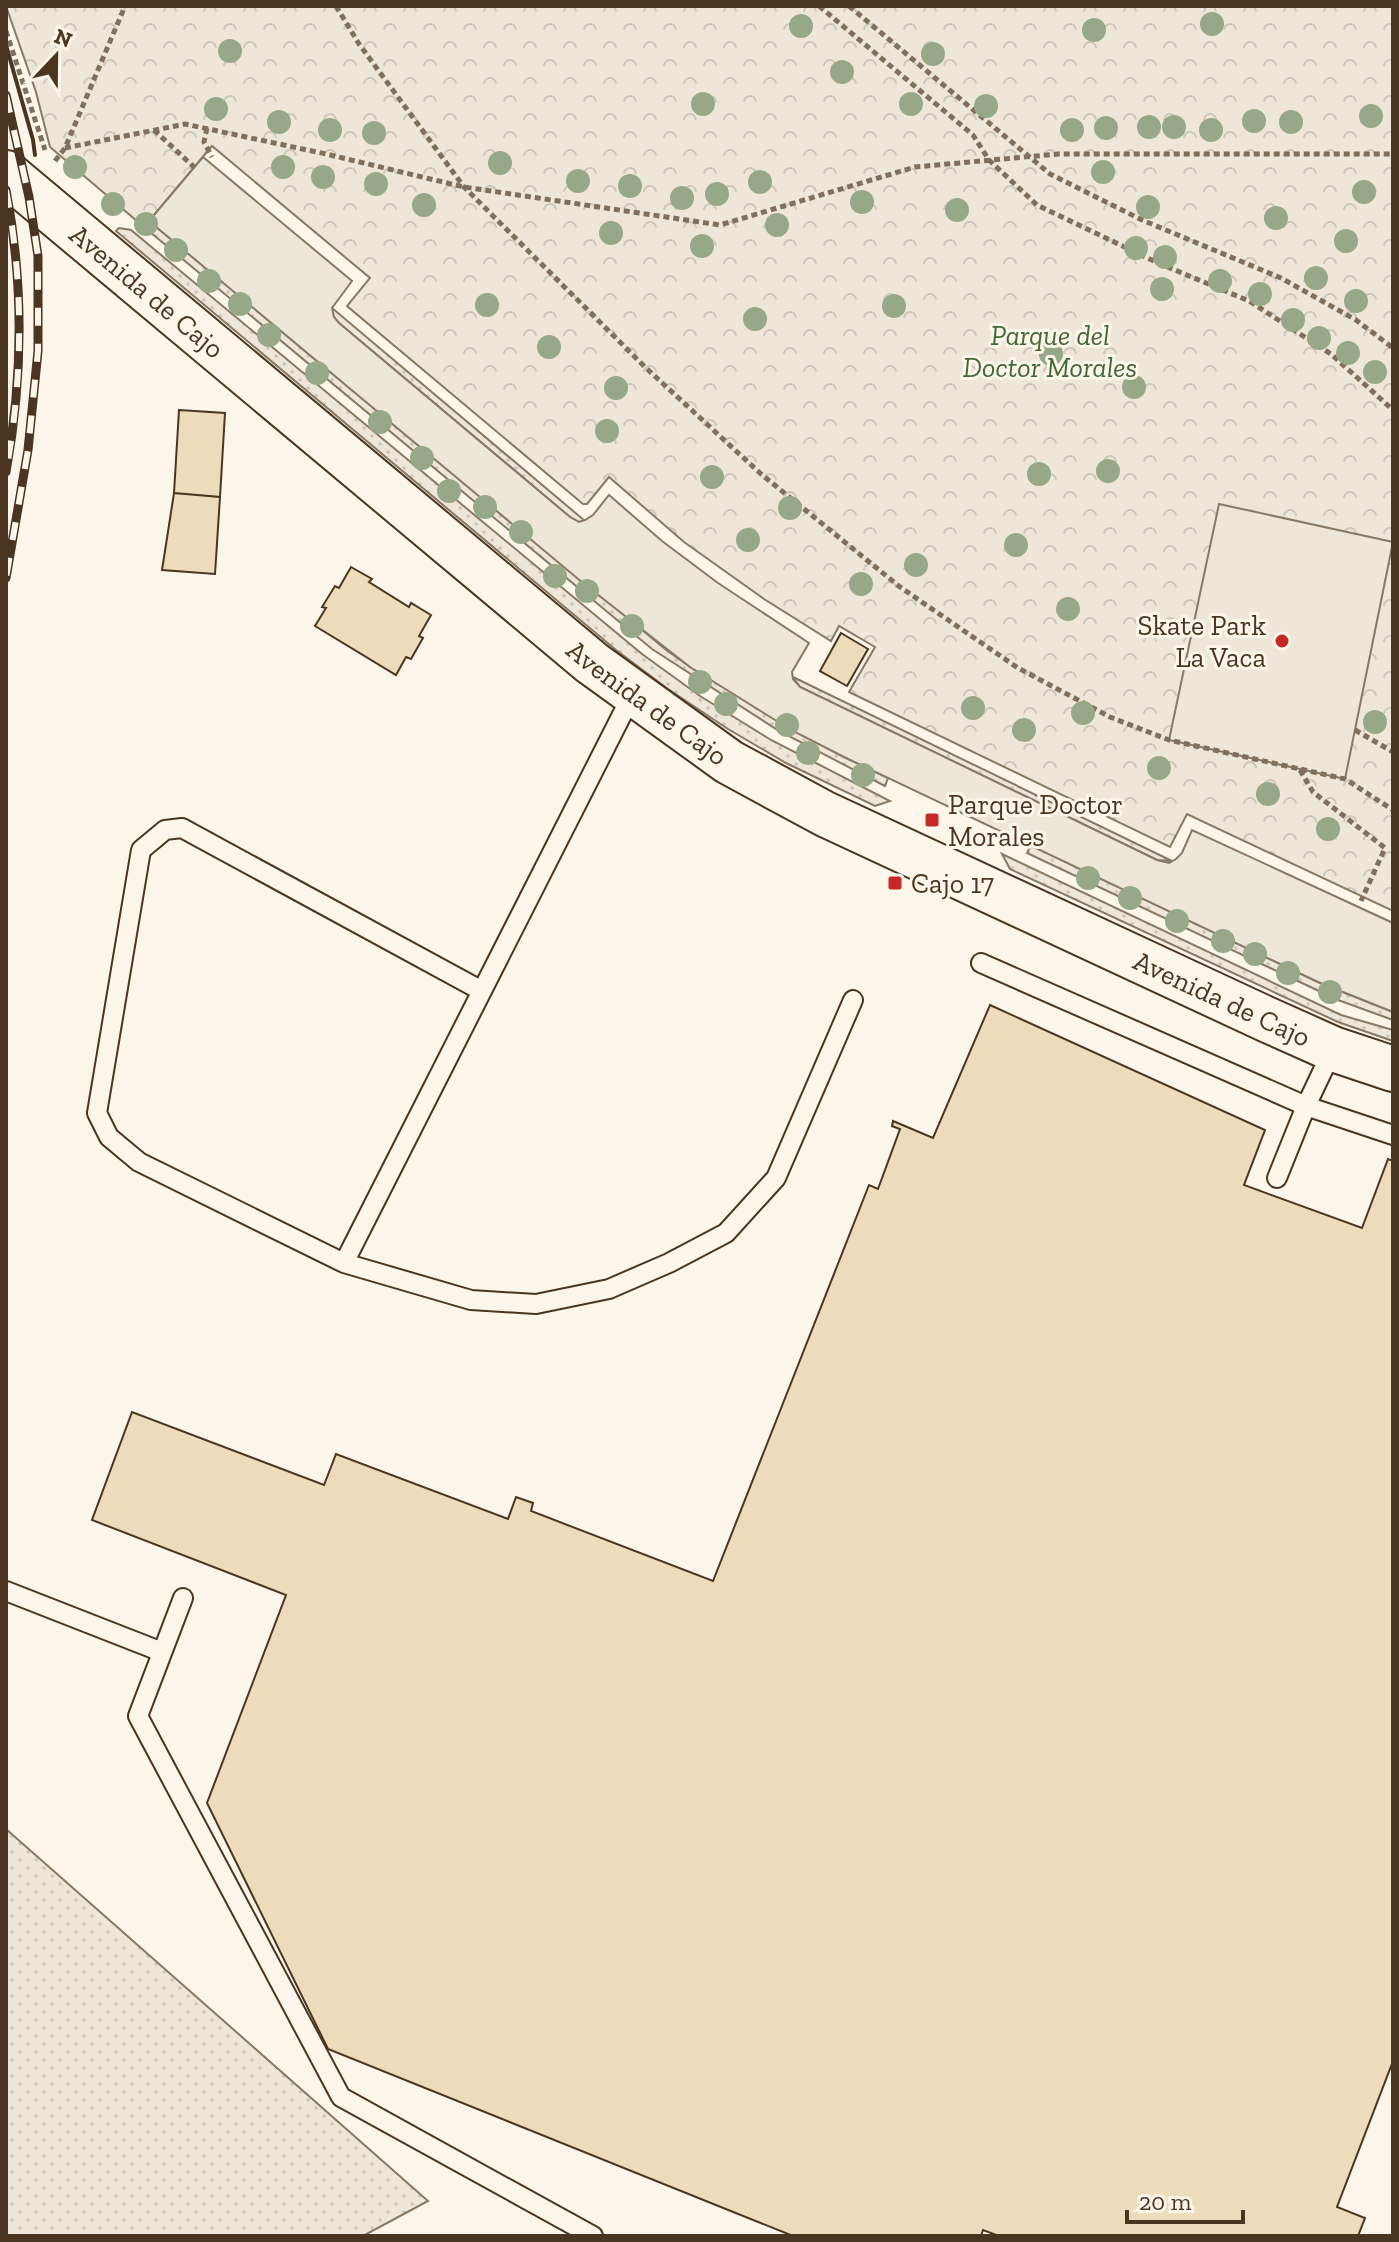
<svg xmlns="http://www.w3.org/2000/svg" width="1399" height="2242" font-family="'Zilla Slab',serif">
	<style>
		.grass { fill: url(#grass-dots); stroke: #887966; stroke-width: 2 }
		.forest { fill: url(#forest-crowns); stroke: #887966; stroke-width: 2 }
		.garden { fill: #ede6d9; stroke: #887966; stroke-width: 2 }
		.parking { fill: #ede7d9; stroke: #887966; stroke-width: 2 }
		.building { fill: #ecdcbc; stroke: #4a3520; stroke-width: 2 }
		.lines { fill: none; stroke-linecap: round; stroke-linejoin: round }
		.service-casing { stroke: #4a3520; stroke-width: 22 }
		.trunk-casing { stroke: #4a3520; stroke-width: 48 }
		.path { stroke: #7f6f5c; stroke-width: 5; stroke-dasharray: 6 4; stroke-linecap: butt }
		.service { stroke: #fbf6e9; stroke-width: 18 }
		.trunk { stroke: #fbf6e9; stroke-width: 44 }
		.rail-casing { stroke: #4a3520; stroke-width: 9 }
		.rail { stroke: #fbf6e9; stroke-width: 6; stroke-dasharray: 18; stroke-linecap: butt }
		.wall { stroke: #4a3520; stroke-width: 4 }
		.tree { fill: #96a887 }
		.poi-dot { fill: #c62828; stroke: #fbf6e9; stroke-width: 3 }
		.labels { text-anchor: middle; dominant-baseline: central; stroke-width: 6; stroke-linejoin: round; paint-order: stroke }
		.street-label { font-size: 28px; fill: #4a3520; stroke: #fbf6e9 }
		.park-label { font-size: 28px; font-style: italic; fill: #436837; stroke: #fbf6e9 }
		.poi-label { font-size: 28px; fill: #4a3520; stroke: #fbf6e9; text-anchor: start }
	</style>
	<defs>
		<pattern id="grass-dots" width="8" height="8" patternUnits="userSpaceOnUse" patternTransform="scale(2)"><rect width="8" height="8" fill="#ede6d9"/><path d="M2 2h.1M6 6h.1" fill="none" stroke="#cdc6ba" stroke-width="1.8" stroke-linecap="round"/></pattern>
		<pattern id="forest-crowns" width="20" height="18" patternUnits="userSpaceOnUse" patternTransform="scale(2)"><rect width="20" height="18" fill="#ede6d9"/><path d="M2 6a3 3 0 1 1 6 0M12 15a3 3 0 1 1 6 0" fill="none" stroke="#cdc6ba"/></pattern>
	</defs>
	<rect width="100%" height="100%" fill="#fbf6e9"/>
	<path class="grass" d="M149,221l516,428 25,18 154,90 44,21 -3,8 -106,-55 -127,-82 -508,-422z
		M119,228l12,2 511,424 58,42 71,44 119,61 -15,5 -89,-43 -58,-34 -60,-40 -52,-39 -500,-419z
		M332,308l253,213 -6,1 -9,-5 -231,-194 -6,-6z
		M793,677l379,184 -15,-1 -357,-173z
		M1031,845l287,137 75,30v8l-55,-20 -311,-147z
		M1002,854l339,161 52,15v11l-55,-19 -328,-153z
		M6,1829l422,372 -65,35h-357z"/>
	<path class="forest" d="M6,6h1387v905l-206,-97 -17,33 -321,-155 26,-45 -36,-21 -8,15 -67,-42 -80,-57 -75,-65 -22,27h-4l-236,-198 23,-28 -158,-132 -68,81 -94,-80 -14,-55z"/>
	<path class="garden" d="M1219,504l174,38 -48,237 -176,-39z"/>
	<path class="parking" d="M203,157l149,124 -20,27 2,9 5,6 231,194 9,5 6,-2 8,-5 16,-20 53,46 56,42 91,60 -17,29 1,7 7,8 357,173 12,3 7,-4 6,-6 10,-23 201,93v89l-75,-30 -474,-225 -53,-27 -101,-63 -107,-84 -434,-362z"/>
	<path class="building" d="M179,410l46,3 -5,84 -46,-4z
		M174,493l46,4 -5,77 -53,-4z
		M351,567l21,12 -3,3 40,25 2,-4 20,12 -12,21 4,2 -12,21 -5,-2 -10,18 -81,-49 11,-18 -4,-1 13,-21 4,2z
		M841,633l27,16 -21,37 -27,-15z
		M990,1005l275,125 -21,55 118,43 26,-69 5,2v900l-56,146 28,11 -7,18h-359l-16,-6 -2,6h-188l-465,-187 -121,-246 79,-208 -194,-75 40,-108 192,73 12,-31 172,65 8,-22 17,6 -2,8 182,70 156,-396 9,4 22,-60 -8,-3 1,-5 40,17z"/>
	<g class="lines">
		<g class="service-casing">
			<path id="service" d="M981,963l325,143 87,29
				M482,991l-300,-163 -17,2 -24,20 -44,263 12,24 30,25 205,101 127,37 65,4 73,-15 60,-26 57,-30 50,-55 77,-178
				M1277,1178l29,-72 27,-57
				M344,1263l289,-570
				M6,1591l156,61
				M183,1598l-45,118 203,381 252,139"/>
		</g>
		<g class="trunk-casing">
			<g id="trunk">
				<path id="s1" d="M6,173l586,490 137,99 96,52 443,206 65,29 60,20"/>
			</g>
		</g>
		<path class="path" d="M336,6l23,38 105,143 181,180 116,107 139,113 118,81 92,49 59,23 176,39 48,31
			M819,6l154,129 16,25 48,45 119,57 93,39 82,53 62,56
			M849,6l201,168 92,46 139,58 75,42 37,28
			M6,31l39,119
			M207,128l-3,14 8,15
			M154,130l40,37
			M65,148l120,-24 141,30 138,33 256,38 195,-58 143,-13h335
			M55,161l10,-13 60,-142
			M1355,730l38,22
			M1300,770l13,22 72,56 -24,53"/>
		<use href="#service" class="service"/>
		<use href="#trunk" class="trunk"/>
		<g class="rail-casing">
			<path id="rail" d="M6,95l23,102 9,59v95l-10,99 -22,128
				M6,190c18,94 17,188 0,282"/>
		</g>
		<use href="#rail" class="rail"/>
		<path class="wall" d="M6,45l27,95 2,15"/>
	</g>
	<g class="tree">
		<circle cx="1212" cy="24" r="12"/>
		<circle cx="801" cy="26" r="12"/>
		<circle cx="1094" cy="30" r="12"/>
		<circle cx="230" cy="51" r="12"/>
		<circle cx="933" cy="54" r="12"/>
		<circle cx="842" cy="72" r="12"/>
		<circle cx="703" cy="104" r="12"/>
		<circle cx="911" cy="104" r="12"/>
		<circle cx="986" cy="106" r="12"/>
		<circle cx="216" cy="109" r="12"/>
		<circle cx="1371" cy="116" r="12"/>
		<circle cx="1254" cy="121" r="12"/>
		<circle cx="279" cy="122" r="12"/>
		<circle cx="1291" cy="122" r="12"/>
		<circle cx="1149" cy="127" r="12"/>
		<circle cx="1174" cy="127" r="12"/>
		<circle cx="1106" cy="128" r="12"/>
		<circle cx="330" cy="130" r="12"/>
		<circle cx="1072" cy="130" r="12"/>
		<circle cx="1211" cy="130" r="12"/>
		<circle cx="374" cy="133" r="12"/>
		<circle cx="500" cy="163" r="12"/>
		<circle cx="75" cy="167" r="12"/>
		<circle cx="283" cy="167" r="12"/>
		<circle cx="1103" cy="172" r="12"/>
		<circle cx="323" cy="177" r="12"/>
		<circle cx="578" cy="181" r="12"/>
		<circle cx="760" cy="182" r="12"/>
		<circle cx="376" cy="184" r="12"/>
		<circle cx="630" cy="186" r="12"/>
		<circle cx="1364" cy="192" r="12"/>
		<circle cx="717" cy="194" r="12"/>
		<circle cx="682" cy="198" r="12"/>
		<circle cx="862" cy="202" r="12"/>
		<circle cx="113" cy="204" r="12"/>
		<circle cx="424" cy="205" r="12"/>
		<circle cx="1148" cy="207" r="12"/>
		<circle cx="957" cy="210" r="12"/>
		<circle cx="1276" cy="218" r="12"/>
		<circle cx="146" cy="224" r="12"/>
		<circle cx="777" cy="225" r="12"/>
		<circle cx="611" cy="233" r="12"/>
		<circle cx="1346" cy="241" r="12"/>
		<circle cx="702" cy="246" r="12"/>
		<circle cx="1136" cy="248" r="12"/>
		<circle cx="176" cy="250" r="12"/>
		<circle cx="1165" cy="257" r="12"/>
		<circle cx="1316" cy="278" r="12"/>
		<circle cx="209" cy="281" r="12"/>
		<circle cx="1220" cy="281" r="12"/>
		<circle cx="1162" cy="289" r="12"/>
		<circle cx="1260" cy="294" r="12"/>
		<circle cx="1356" cy="301" r="12"/>
		<circle cx="240" cy="304" r="12"/>
		<circle cx="487" cy="305" r="12"/>
		<circle cx="894" cy="306" r="12"/>
		<circle cx="755" cy="319" r="12"/>
		<circle cx="1293" cy="320" r="12"/>
		<circle cx="269" cy="335" r="12"/>
		<circle cx="1319" cy="338" r="12"/>
		<circle cx="549" cy="347" r="12"/>
		<circle cx="1348" cy="353" r="12"/>
		<circle cx="1051" cy="354" r="12"/>
		<circle cx="1375" cy="372" r="12"/>
		<circle cx="317" cy="373" r="12"/>
		<circle cx="1134" cy="387" r="12"/>
		<circle cx="616" cy="388" r="12"/>
		<circle cx="380" cy="422" r="12"/>
		<circle cx="607" cy="431" r="12"/>
		<circle cx="422" cy="458" r="12"/>
		<circle cx="1108" cy="471" r="12"/>
		<circle cx="1039" cy="474" r="12"/>
		<circle cx="712" cy="477" r="12"/>
		<circle cx="449" cy="491" r="12"/>
		<circle cx="485" cy="507" r="12"/>
		<circle cx="790" cy="508" r="12"/>
		<circle cx="521" cy="532" r="12"/>
		<circle cx="748" cy="540" r="12"/>
		<circle cx="1016" cy="545" r="12"/>
		<circle cx="916" cy="565" r="12"/>
		<circle cx="555" cy="576" r="12"/>
		<circle cx="861" cy="584" r="12"/>
		<circle cx="587" cy="591" r="12"/>
		<circle cx="1068" cy="609" r="12"/>
		<circle cx="632" cy="626" r="12"/>
		<circle cx="700" cy="682" r="12"/>
		<circle cx="726" cy="704" r="12"/>
		<circle cx="973" cy="708" r="12"/>
		<circle cx="1083" cy="713" r="12"/>
		<circle cx="1375" cy="722" r="12"/>
		<circle cx="787" cy="725" r="12"/>
		<circle cx="1024" cy="730" r="12"/>
		<circle cx="808" cy="753" r="12"/>
		<circle cx="1159" cy="768" r="12"/>
		<circle cx="863" cy="775" r="12"/>
		<circle cx="1268" cy="794" r="12"/>
		<circle cx="1328" cy="829" r="12"/>
		<circle cx="1088" cy="878" r="12"/>
		<circle cx="1130" cy="898" r="12"/>
		<circle cx="1177" cy="921" r="12"/>
		<circle cx="1223" cy="941" r="12"/>
		<circle cx="1255" cy="954" r="12"/>
		<circle cx="1288" cy="973" r="12"/>
		<circle cx="1330" cy="992" r="12"/>
	</g>
	<g class="poi-dot">
		<circle cx="1282" cy="641" r="8"/>
		<rect x="924" y="812" width="16" height="16" rx="4"/>
		<rect x="887" y="875" width="16" height="16" rx="4"/>
	</g>
	<g class="labels">
		<g class="street-label">
			<text stroke="none"><textPath href="#s1" startOffset="184">Avenida de Cajo</textPath></text>
			<text stroke="none"><textPath href="#s1" startOffset="832">Avenida de Cajo</textPath></text>
			<text stroke="none"><textPath href="#s1" startOffset="1480">Avenida de Cajo</textPath></text>
		</g>
		<g class="park-label">
			<text x="1050" y="335">Parque del<tspan x="1050" dy="32">Doctor Morales</tspan></text>
		</g>
		<g class="poi-label">
			<text x="1266" y="625" text-anchor="end">Skate Park<tspan x="1266" dy="32">La Vaca</tspan></text>
			<text x="948" y="804">Parque Doctor<tspan x="948" dy="32">Morales</tspan></text>
			<text x="911" y="883">Cajo 17</text>
		</g>
	</g>
	<rect width="1399" height="2242" fill="none" stroke="#4a3520" stroke-width="16"/>
	<g transform="translate(56 56) rotate(22)" stroke="#fbf6e9" stroke-width="6" paint-order="stroke">
	<path d="M0-6L14 30L0 20L-14 30Z" fill="#4a3520"/>
	<text y="-12" font-size="22" font-weight="bold" text-anchor="middle" fill="#4a3520">N</text>
	</g>
	<path d="M1127 2210v12h116v-12" fill="none" stroke="#4a3520" stroke-width="4"/>
	<text x="1139" y="2210" font-size="24" fill="#4a3520" stroke="#fbf6e9" stroke-width="6" paint-order="stroke">20 m</text>
</svg>
